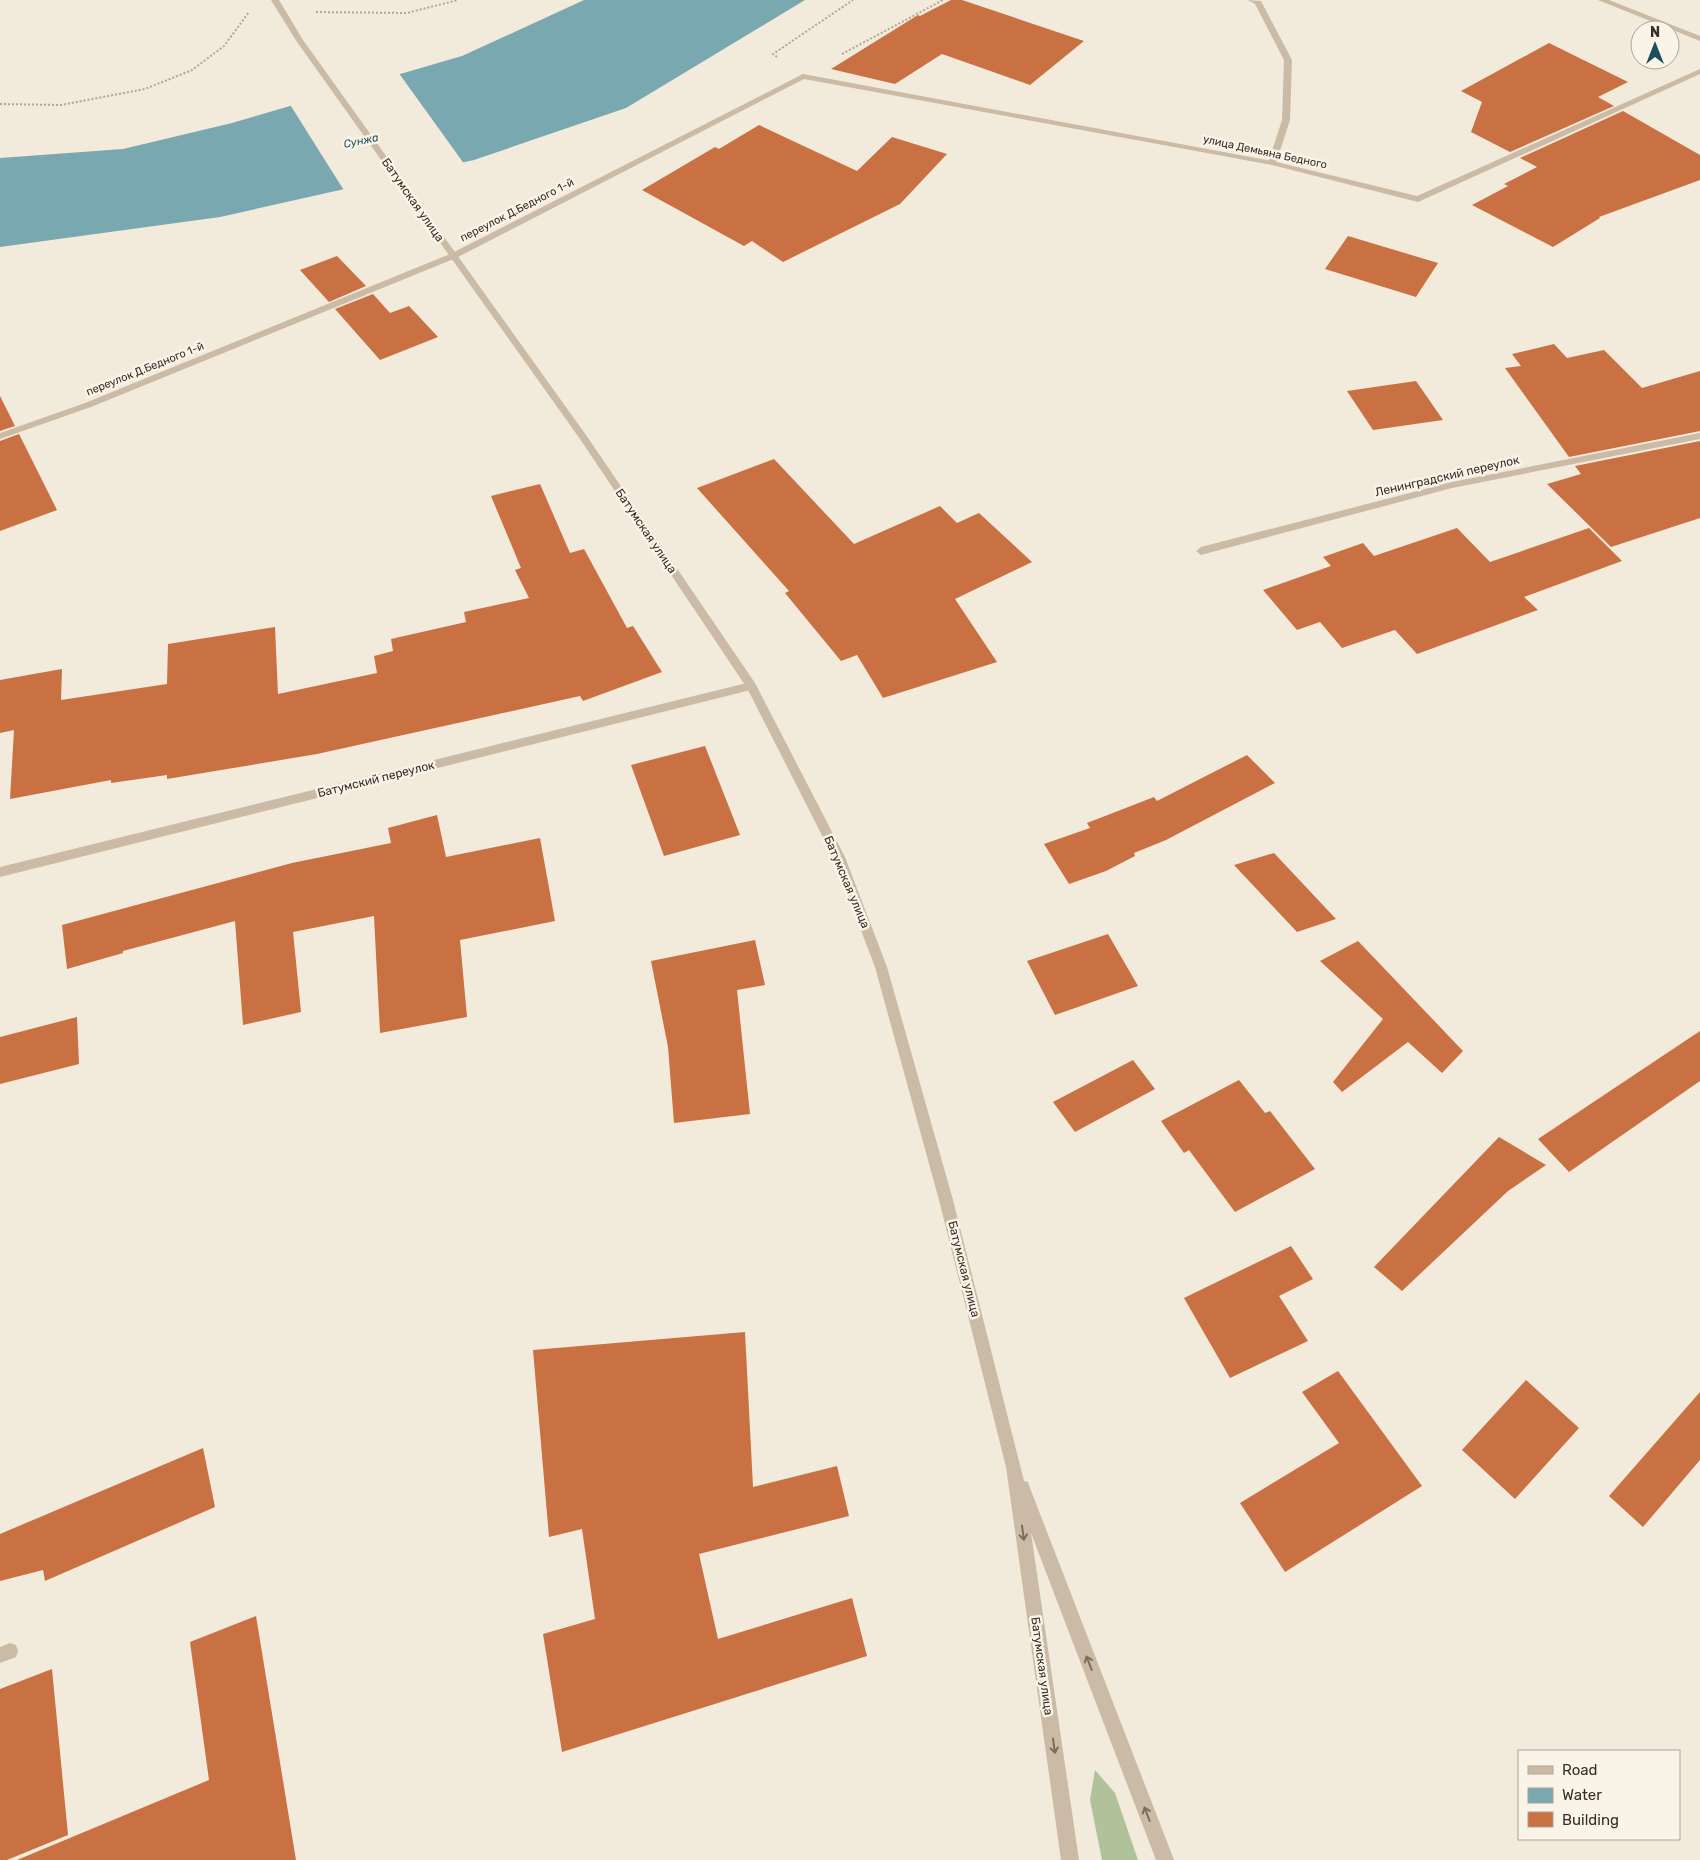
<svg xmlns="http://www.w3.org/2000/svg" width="1700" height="1860" font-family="Rubik,sans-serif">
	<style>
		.green { fill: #b0c29a }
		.water { fill: #79a8b0 }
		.pier { fill: #f2eadb }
		.building { fill: #c97142 }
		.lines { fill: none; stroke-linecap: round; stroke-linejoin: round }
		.path { stroke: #b7a590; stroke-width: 2; stroke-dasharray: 2 2; stroke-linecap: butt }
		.service { fill: #cbbba6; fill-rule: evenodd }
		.minor { fill: #cbbba6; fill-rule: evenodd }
		.tertiary { fill: #cbbba6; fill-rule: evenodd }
		.oneway { stroke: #7a6d60 }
		.labels { text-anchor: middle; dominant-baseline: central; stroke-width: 5; stroke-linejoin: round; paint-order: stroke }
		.far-water-label { font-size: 11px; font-style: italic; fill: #1c4f59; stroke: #faf3e7 }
		.far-street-label { font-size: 11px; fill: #372e27; stroke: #faf3e7 }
		.street-label { font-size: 12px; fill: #372e27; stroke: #faf3e7 }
	</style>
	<rect width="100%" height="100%" fill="#f2eadb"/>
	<path class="green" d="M1095,1770l20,23 23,67h-36l-12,-60z"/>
	<path class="water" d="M584,0h221l-179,108 -152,52 -254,57 -220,30v-89l123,-9 109,-26 230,-67z"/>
	<path class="pier" d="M398,72l67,93 -120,27 -56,-89z"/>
	<path class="building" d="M951,0h11l122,41 -54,44 -88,-31 -47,30 -64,-15 87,-54 2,1z
		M1549,43l79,39 -30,15 16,9 -104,46 -39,-20 11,-30 -21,-11z
		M1623,111l77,44v25l-101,37 1,1 -47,29 -81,-42 36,-19 -4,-2 33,-17 -17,-9z
		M759,125l98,46 35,-34 55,17 -47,50 -117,58 -31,-21 -8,5 -102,-56 73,-43 4,2z
		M1348,236l90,27 -22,34 -91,-28z
		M337,256l29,30 -37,16 -29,-32z
		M373,294l17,19 19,-7 29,31 -58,23 -45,-51z
		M1554,344l13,14 37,-8 38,38 58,-17v60l-131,26 -64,-89 16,-2 -9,-12z
		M1416,381l27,39 -70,10 -26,-39z
		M0,396l15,30 -15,5z
		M19,434l38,76 -57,21v-90z
		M1700,441v77l-89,29 -64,-63 34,-10 -6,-8z
		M774,459l80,85 86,-38 17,17 22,-10 53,49 -77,37 42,63 -114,36 -26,-43 -16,6 -56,-68 4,-2 -92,-103z
		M540,484l30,69 14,-4 43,79 6,-2 29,46 -79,29 -3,-5 -263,58 -150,25v-4l-56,8v-3l-101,19 4,-69 -14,3v-53l62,-11 -1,31 106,-16 1,-40 107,-17 3,67 99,-21 -3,-17 19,-5 -2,-12 75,-17 -2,-10 65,-14 -14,-28 6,-2 -30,-72z
		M1457,528l33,34 99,-34 33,33 -98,36 14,13 -121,44 -22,-24 -53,18 -22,-26 -23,8 -34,-40 68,-24 -8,-9 40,-14 11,13z
		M705,746l35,89 -76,21 -33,-91z
		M1247,755l28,28 -109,57 -32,13 1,3 -29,15 -37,13 -25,-40 46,-16 -3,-5 67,-26 3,4z
		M437,815l9,42 94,-19 15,83 -95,19 7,77 -87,16 -6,-117 -81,16 8,80 -58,13 -8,-104 -112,30v2l-56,16 -5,-44 230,-62 99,-20 -3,-15z
		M1274,853l62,66 -39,13 -63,-67z
		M1108,934l30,52 -83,29 -28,-54z
		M755,940l10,45 -28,5 13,124 -76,9 -6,-76 -17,-86z
		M1358,941l105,110 -21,22 -34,-31 -66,50 -9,-10 50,-63 -63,-58z
		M77,1017l2,47 -79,20v-47z
		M1700,1031v50l-131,91 -31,-33z
		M1133,1060l22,29 -80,43 -22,-30z
		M1239,1080l26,33 5,-2 45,58 -80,43 -46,-62 -5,3 -23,-32z
		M1499,1137l47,28 -38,26 -106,100 -28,-24z
		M1291,1246l22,33 -34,17 29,45 -78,37 -46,-80z
		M745,1332l8,155 84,-21 12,50 -150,38 19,85 134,-41 15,58 -305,96 -19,-118 52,-15 -13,-90 -33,8 -16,-187z
		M1338,1371l84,115 -137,86 -45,-69 99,-60 -37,-51z
		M1526,1380l53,48 -64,71 -53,-49z
		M1700,1392v68l-57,67 -34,-31z
		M203,1448l12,59 -170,74 -2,-11 -43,11v-47z
		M256,1616l40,244h-279l192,-80 -19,-138z
		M52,1669l16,166 -61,25h-7v-171z"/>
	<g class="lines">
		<path class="path" d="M316,12l91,1 51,-13
			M842,54l101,-54
			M777,57l-4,-3 80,-54
			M0,104l61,1 84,-16 47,-19 32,-24 25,-34"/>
		<path class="service" d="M1248,0l13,1 31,59 -2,60 -14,43 -4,2 -4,-2 14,-43 2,-60 -29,-56z
			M1598,0h11l91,36v5z"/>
		<path class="minor" d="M1700,69v5l-282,128 -146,-37 -468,-86 -348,179 -365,149 -91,32v-6l85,-30 365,-149 353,-180 469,87 145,35z
			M1700,433v6l-248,49 -251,67 -5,-4 5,-4 251,-65z
			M751,682l6,4 -2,3 -755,188v-10z
			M10,1643l6,2 2,6 -2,6 -16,6v-16z"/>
		<path class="tertiary" d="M271,0h8l24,40 283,395 169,248 90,174 42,110 66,233 71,281 4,1 2,6 144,372h-18l-125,-327 48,327h-18l-55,-393 -67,-267 -64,-233 -42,-110 -86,-169 -167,-249 -283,-397z"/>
	</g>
	<defs><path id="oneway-shaft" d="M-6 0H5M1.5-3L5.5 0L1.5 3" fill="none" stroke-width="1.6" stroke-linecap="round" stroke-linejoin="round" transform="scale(1.25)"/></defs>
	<g class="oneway">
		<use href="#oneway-shaft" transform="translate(1023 1533) rotate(82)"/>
		<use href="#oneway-shaft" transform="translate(1089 1663) rotate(-111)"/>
		<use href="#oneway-shaft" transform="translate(1054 1746) rotate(82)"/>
		<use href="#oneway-shaft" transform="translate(1147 1814) rotate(-111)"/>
	</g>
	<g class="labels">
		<g class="far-water-label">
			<text transform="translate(361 141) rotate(-12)">Сунжа</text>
		</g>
		<g class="far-street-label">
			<text transform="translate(1265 152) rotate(12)">улица Демьяна Бедного</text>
			<text transform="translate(517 210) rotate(-27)">переулок Д.Бедного 1-й</text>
			<text transform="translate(145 369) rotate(-22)">переулок Д.Бедного 1-й</text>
		</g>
		<g class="street-label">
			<text transform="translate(413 200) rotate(55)">Батумская улица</text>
			<text transform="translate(1447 476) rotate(-13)">Ленинградский переулок</text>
			<text transform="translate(646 531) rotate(56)">Батумская улица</text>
			<text transform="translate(376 779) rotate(-14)">Батумский переулок</text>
			<text transform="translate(847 882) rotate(67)">Батумская улица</text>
			<text transform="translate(964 1269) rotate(76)">Батумская улица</text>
			<text transform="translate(1042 1666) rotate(82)">Батумская улица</text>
		</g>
	</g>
	<rect x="1518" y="1750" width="162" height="90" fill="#faf3e7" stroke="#aca49a"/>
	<rect x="1528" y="1766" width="25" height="8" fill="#cbbba6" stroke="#aca49a"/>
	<text x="1562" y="1775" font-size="15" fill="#372e27">Road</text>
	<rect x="1528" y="1788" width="25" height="15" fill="#79a8b0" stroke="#aca49a"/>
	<text x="1562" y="1800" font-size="15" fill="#372e27">Water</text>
	<rect x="1528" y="1812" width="25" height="15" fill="#c97142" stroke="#aca49a"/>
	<text x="1562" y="1825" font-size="15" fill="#372e27">Building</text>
	<g transform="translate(1655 45)"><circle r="24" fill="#faf3e7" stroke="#aca49a"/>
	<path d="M0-4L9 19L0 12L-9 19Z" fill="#1c4f59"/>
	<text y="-8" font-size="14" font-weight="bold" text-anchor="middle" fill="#372e27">N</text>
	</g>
</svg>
